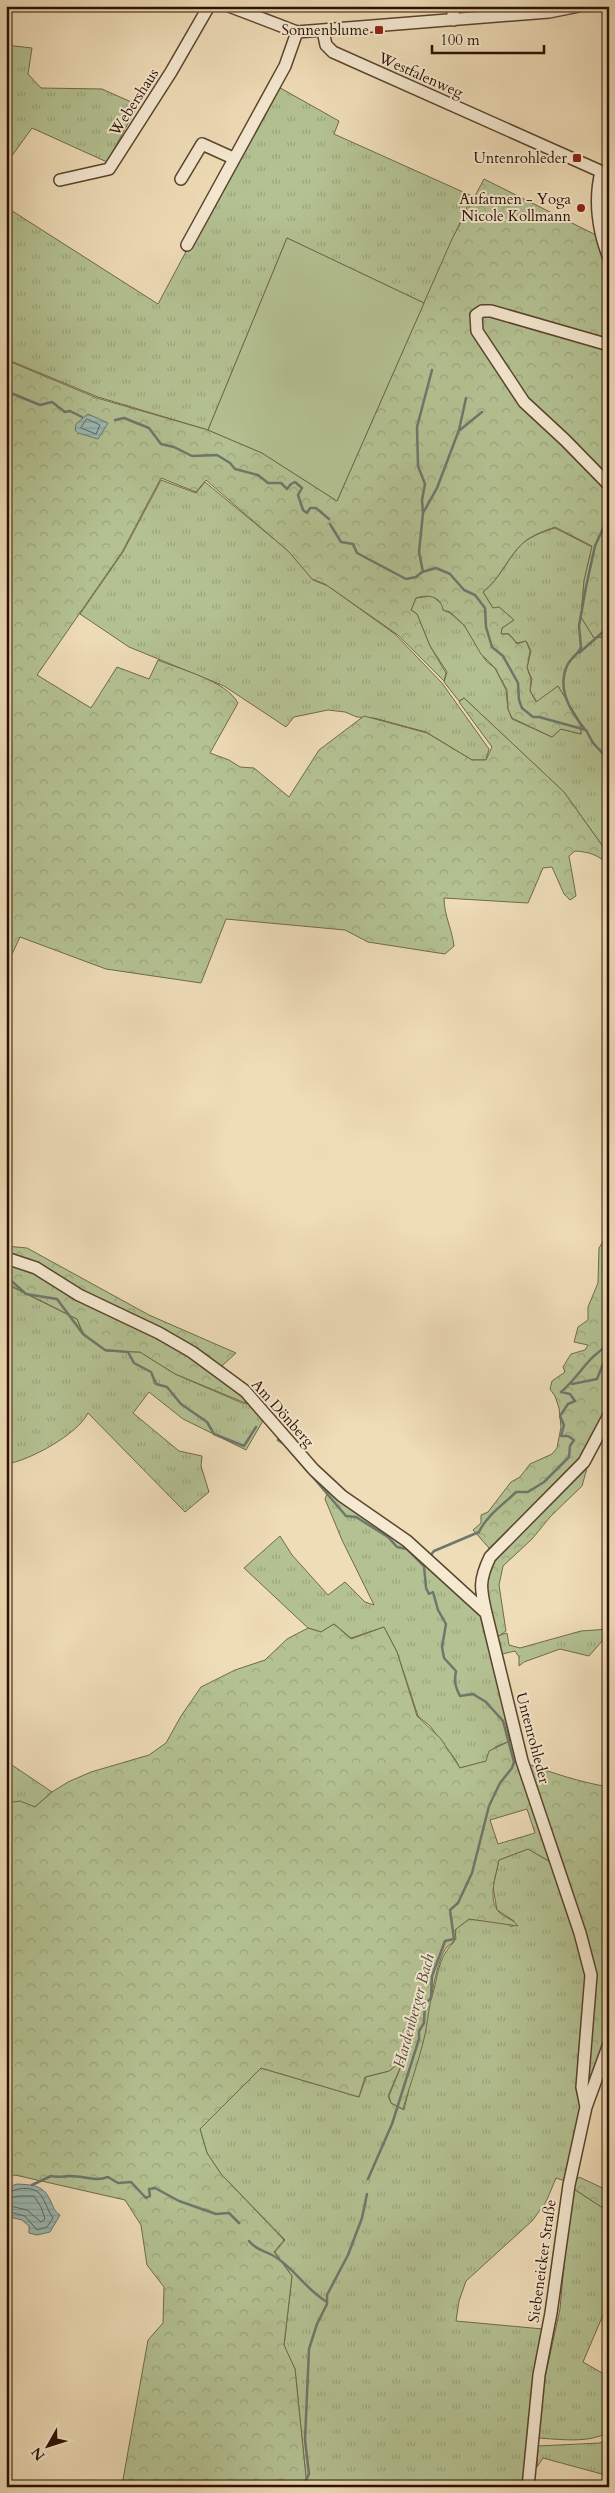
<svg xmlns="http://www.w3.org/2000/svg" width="615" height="2493" font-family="Cardo,serif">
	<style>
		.grass { fill: url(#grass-tufts); stroke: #6f6a4a }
		.forest { fill: url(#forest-crowns); stroke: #6f6a4a; fill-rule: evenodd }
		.garden { fill: #b4c293; stroke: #6f6a4a }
		.water { fill: url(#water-rules); stroke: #6e776d }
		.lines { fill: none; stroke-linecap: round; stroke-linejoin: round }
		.shore { stroke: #62665a; stroke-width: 1 }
		.stream { stroke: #6e776d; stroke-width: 2.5 }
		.minor-casing { stroke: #5b442e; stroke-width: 14 }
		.minor { stroke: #f5e9d1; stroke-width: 11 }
		.poi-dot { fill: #8f2418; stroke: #f5e9d1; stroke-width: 2 }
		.labels { text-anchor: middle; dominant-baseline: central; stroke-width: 4; stroke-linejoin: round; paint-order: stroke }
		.poi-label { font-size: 15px; fill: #2a1100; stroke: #f5e9d1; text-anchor: end }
		.street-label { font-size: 15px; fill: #2a1100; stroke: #f5e9d1 }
		.water-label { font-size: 16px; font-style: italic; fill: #524c3f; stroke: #f5e9d1 }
	</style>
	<defs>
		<pattern id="grass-tufts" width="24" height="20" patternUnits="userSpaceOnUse" patternTransform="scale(1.25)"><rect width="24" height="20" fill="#b4c293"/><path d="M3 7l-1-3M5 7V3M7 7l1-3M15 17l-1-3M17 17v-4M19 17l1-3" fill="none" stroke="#9ba67d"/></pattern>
		<pattern id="forest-crowns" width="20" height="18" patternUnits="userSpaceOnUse" patternTransform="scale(1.25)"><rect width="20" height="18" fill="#b4c293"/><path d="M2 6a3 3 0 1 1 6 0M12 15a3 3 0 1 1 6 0" fill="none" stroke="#9ba67d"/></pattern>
		<pattern id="water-rules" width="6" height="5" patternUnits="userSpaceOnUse" patternTransform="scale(1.25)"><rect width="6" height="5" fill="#9bbbb5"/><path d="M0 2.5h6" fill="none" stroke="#86a09a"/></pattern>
	</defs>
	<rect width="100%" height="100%" fill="#efddb8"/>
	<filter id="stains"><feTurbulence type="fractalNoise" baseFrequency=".004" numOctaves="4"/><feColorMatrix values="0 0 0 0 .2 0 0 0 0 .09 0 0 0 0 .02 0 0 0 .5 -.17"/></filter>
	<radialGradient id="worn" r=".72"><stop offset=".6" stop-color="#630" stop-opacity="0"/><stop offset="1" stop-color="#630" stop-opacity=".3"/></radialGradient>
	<path class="grass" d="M6,45l26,3 -4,26 13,14 61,1 36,16 -31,57 -75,-34 -26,36z
		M275,85l64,36 -5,13 138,62 -48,107 -137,-65 -79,192 -110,-33 -92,-38v-152l152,97z
		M161,480l35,13 9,-11 87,72 21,26 15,6 67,48 47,49 47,66 -3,11h-14l-46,-28 -52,-14 -17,-1 -12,-5 -17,-2 -34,7 -8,10 -62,-41 -95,-39 -49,-33 43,-62z
		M555,528l37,19 -8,34 -3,36 13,21 15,-2v219l-45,-63 -100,-94 -5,3 -15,-19 3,-10 -17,-26 -13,-32 -6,-4 5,-12 16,-2 10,8 1,6 7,3 14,12 23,37 8,6 11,22 2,19 4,10 40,18 9,-8 20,5 -1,-12 -22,-36 -21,16 -7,-11 2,-12 -5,-11 4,-17 -5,-10 -9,2 -8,-9h-8l1,-6 12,-8 -15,-13 -6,1 -10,-16c18,-14 25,-35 40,-49 9,-7 21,-12 32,-15z
		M6,1277l6,10 65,32 6,16 23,16 34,1 35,22 67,29 9,1 13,15 -18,31 -63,-31 -34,-27 -16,21 46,38 23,5 -1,10 8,26 -24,20 -97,-99c-10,21 -59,48 -82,51z
		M329,1489c38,27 74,55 110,85 15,13 27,31 44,42l27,106 -4,1 4,18 -15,6 -8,14 -27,7 -5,-9 -25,-33 -12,-10 -21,-64 -13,-25 -33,11 -17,-14 -13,8 -13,-4 -64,-60 36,-32 12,19 36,40 17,-13 20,20 9,3 -32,-65 -17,-41z
		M609,1629v4l-20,23 -29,-7 -36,13 -5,4v-9l-4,-6 -17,4 -4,-18 13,-4 2,12 11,3 61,-17z
		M6,1761l46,31 -17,15 -15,-5 -14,1z
		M528,1849l26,15 32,101v63l-7,18 -3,43 4,18 -15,74 -9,-3 -10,24 -14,19 -66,60 -7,20 -3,20 87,8 -21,158h-215l-12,-118 -11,-23 8,-70 -17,-24 10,-12 -64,-66 -14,-21 -7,-24 61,-61 98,29 7,-20 23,-6 15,-12 -16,37 3,7 13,7 24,-104c11,-21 6,-45 26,-64l1,-12 14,-11 37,4 6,4 2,-6 -17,-11 -4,-23 6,-27z
		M571,2187l38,25v102l-6,1 -20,47 26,15v55c-21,12 -49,7 -72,6l5,-47 18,-82z
		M609,2438v38l-66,-18 -6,9 1,-21 62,-3z"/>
	<path class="forest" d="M484,179l114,57 2,16 9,19v365l-15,2 -13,-21 3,-36 8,-35 -37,-19c-11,4 -23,8 -32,16 -15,13 -22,35 -40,49l10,16 6,-1 15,13 -12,8 -1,6h8l8,10 9,-3 4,10 -3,17 4,11 -1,12 6,11 22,-16 22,36 1,12 -20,-5 -9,8 -40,-19 -4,-9 -1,-19 -12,-22 -14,-14 -17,-29 -14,-13 -7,-2c-2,-14 -15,-16 -27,-12l-5,12 6,4 13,32 16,27 -2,8 -46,-46 -73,-51 -13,-5 -23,-27 -83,-72 -10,12 -35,-14 -39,74 -85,123 54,33 26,-41 32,12 9,-19c24,10 68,21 80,43l-28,50 19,7 11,7 14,1 35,29 30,-47 45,-34 63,17 45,27h14l6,-13 -33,-45 5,-4 100,94 45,63v11c-10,-11 -19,-14 -34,-15l-6,5 7,40 -6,4 -6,-6 -12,-27 -9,1 -15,35 -84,-5c0,17 8,31 10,48l-9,8 -77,-12 -23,-12 -119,-11 -25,64 -95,-14 -86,-32 -14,30v-607l91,38 111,32 54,23 75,48 115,-262z
		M609,1232v64l-2,3 2,1v106l-10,19 -17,61 -32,31 -18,22 -29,27 -4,19 7,46 -7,5 -5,-1 -11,-45 6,-42 -16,-18 8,-7v-8l7,-3 23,-30 9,-5 10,-13 22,-10 5,-6 4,-21 -2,-19 -4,-12 -5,-7 2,-8 13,-9 -2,-5 8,-13 14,-4 3,-5 -14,-3 4,-15 10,-7v-13l10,-24 1,-35z
		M6,1246l21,2 122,67 87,38 -22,20 37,30 -8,-1 -68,-28 -35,-22 -33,-1 -23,-16 -7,-16 -65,-33 -6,-9z
		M334,1624l17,15 33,-12 13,25 20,64 24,23 19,29 26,-7 3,-10 21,-10 -4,-18 4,-1 44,142 -26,-15 -29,11c-3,15 -12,39 0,52 6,6 14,7 19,14l-49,-7 -14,11 1,9c-3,4 -6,5 -9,8 -10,10 -18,62 -20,76 -3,24 -17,61 -24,86l-12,-6 -2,-7 15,-37 -15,12 -24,6 -6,20 -98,-29 -61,61 7,24 14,21 63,66 -10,12 18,24 -8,69 11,24 12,118h-183l-2,-2 26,-145 15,-17 1,-36 -17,-22 -6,-40 -16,-25 -110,-25 -9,4v-376l14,-2 15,6 17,-15 16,-10 23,-10 58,-17 17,-12 15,-27 20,-29 34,-17 30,-10 22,-21 21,-11 13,4zM527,1809l8,24 -37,11 -8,-24z
		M525,1763c28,10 54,19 84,24v244l-24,64 10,-117z
		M579,2177l30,14v21l-38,-25z"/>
	<path class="garden" d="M287,238l137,65 -87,198 -75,-48 -54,-23z"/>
	<path class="water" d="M88,414l20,9 -10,16 -20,-6 -3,-3 1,-6z
		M17,2184c17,1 27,1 34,18 3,6 3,9 9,13l-10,17 -13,3 -8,-2v-7l-7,-6 -16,-4v-28z"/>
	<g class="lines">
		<path class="shore" d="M87,419l13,6 -4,9 -15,-6z
			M6,2193c4,-1 8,-3 12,-4 27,-4 24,13 35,29l-6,9 -10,3 -12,-14 -19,-5
			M6,2199l13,-3h15l7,11 4,12 -4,3 -14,-12 -21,-5"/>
		<path class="stream" d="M6,391l34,14 12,-3 13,10 5,-1 12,6
			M115,420l9,-2 25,10 12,16 13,3 18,9 25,-1 13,8 5,6 23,6 10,8h13l6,6 4,-5 4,-2 7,6 -4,7 5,15 4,3 3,-5h6l13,11
			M460,430l22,-18
			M423,513l14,-25 22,-58 7,-32
			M330,524l11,18 12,2 4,9 49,26 10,-2 6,-5 14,-4 14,6 14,16 11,5 10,13 1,19 6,20 11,9 15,27 1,17 3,8 11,9h6l47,13 7,13 16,17
			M423,572l-4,-20 4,-39 -1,-13 3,-16 -7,-18 -1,-39 15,-57
			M579,653l25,-22 5,-1
			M584,728c-14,-17 -27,-40 -17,-62 3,-8 11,-11 14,-19l-2,-21 7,-39 9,-41 10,-22 4,-22
			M6,1276l20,18 31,5 26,35 22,16 23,2 6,11 17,9 5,12 11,3 14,17 26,18 7,12 30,12 12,-19
			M572,1384l25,-5 6,-15 6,-6
			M278,1440l6,4 24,28
			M312,1476l34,40 10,1 32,20 9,10 10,2 17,17 2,22 3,6 4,-2 5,18 8,14 -4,23 2,11 12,13c-2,11 -1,15 4,25l13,-2 13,8 17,19 11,41 -2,6 -12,15 -11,23 -17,67 -14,30 -8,7 4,29 -9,2 -13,35 -1,22 -6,6 -1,19 -5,8v8l-27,85 -24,55
			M430,1556l4,-5 45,-19c8,-17 24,-27 37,-40h12l16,-10 25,-25 1,-11 4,-6 -6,-4h-7l3,-11 -4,-9 8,-12 7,-3 -5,-7 -9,-2c18,-15 27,-36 48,-47
			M32,2185l19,-9c8,2 12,0 20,0 13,0 24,6 37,1l10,6 13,-1 15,16 4,-2 -1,-7 6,-1 24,13 37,13 13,-1 10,10
			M249,2241c7,9 14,9 23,14 21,11 34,35 55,47
			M303,2487l6,-13 -4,-34 4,-91 8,-25 10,-20v-9l21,-40 14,-37 5,-24"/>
		<g class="minor-casing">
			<path id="minor" d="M229,6l68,26 252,-20 30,-6
				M452,6l2,14
				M323,31l3,14 7,7 276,123
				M601,172c-7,28 -3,59 8,86
				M181,179l21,-35 31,14
				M60,180l49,-11 62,-97 38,-66
				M187,245l98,-179 12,-34
				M609,345l-118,-34h-9l-6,4 1,16 47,71 41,38 44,45
				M6,1258l30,10 43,27 80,38 33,19 53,39 69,79 28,26 65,45 79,72
				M586,2107l-4,-20 9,-112 -11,-42 -58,-172 -36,-148c-6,-25 -7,-33 4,-56l94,-95 25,-47
				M528,2487l11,-112 12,-62 18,-128 17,-78 23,-63"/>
		</g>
		<use href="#minor" class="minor"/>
	</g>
	<g class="poi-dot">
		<rect x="374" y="25" width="10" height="10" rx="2.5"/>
		<rect x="572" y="153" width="10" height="10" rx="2.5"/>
		<circle cx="581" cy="208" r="5"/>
	</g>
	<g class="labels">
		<g class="poi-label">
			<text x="369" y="30">Sonnenblume</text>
			<text x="567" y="158">Untenrohleder</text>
			<text x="571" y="199">Aufatmen - Yoga<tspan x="571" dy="17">Nicole Kollmann</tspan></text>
		</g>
		<g class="street-label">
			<text transform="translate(421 75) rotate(24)">Westfalenweg</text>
			<text transform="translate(134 102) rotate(-57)">Webershaus</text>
			<text transform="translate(283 1413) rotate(48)">Am Dönberg</text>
			<text transform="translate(533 1738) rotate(75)">Untenrohleder</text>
			<text transform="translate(542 2261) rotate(-82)">Siebeneicker Straße</text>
		</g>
		<g class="water-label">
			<text transform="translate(414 2011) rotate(-75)">Hardenberger Bach</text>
		</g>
	</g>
	<rect width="615" height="2493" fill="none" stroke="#efddb8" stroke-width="25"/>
	<rect x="8" y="8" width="600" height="2478" fill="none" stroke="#2a1100" stroke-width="2.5"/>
	<rect x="12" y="12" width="590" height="2468" fill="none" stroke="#2a1100"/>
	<g transform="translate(48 2446) rotate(231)" stroke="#f5e9d1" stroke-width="4" paint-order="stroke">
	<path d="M0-4L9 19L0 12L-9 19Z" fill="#2a1100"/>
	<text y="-8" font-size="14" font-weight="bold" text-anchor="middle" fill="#2a1100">N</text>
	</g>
	<path d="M432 45v8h112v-8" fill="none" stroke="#2a1100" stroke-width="2.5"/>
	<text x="440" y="45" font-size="15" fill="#2a1100" stroke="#f5e9d1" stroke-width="4" paint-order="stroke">100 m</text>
	<rect width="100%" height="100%" filter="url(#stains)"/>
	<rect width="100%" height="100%" fill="url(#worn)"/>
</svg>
